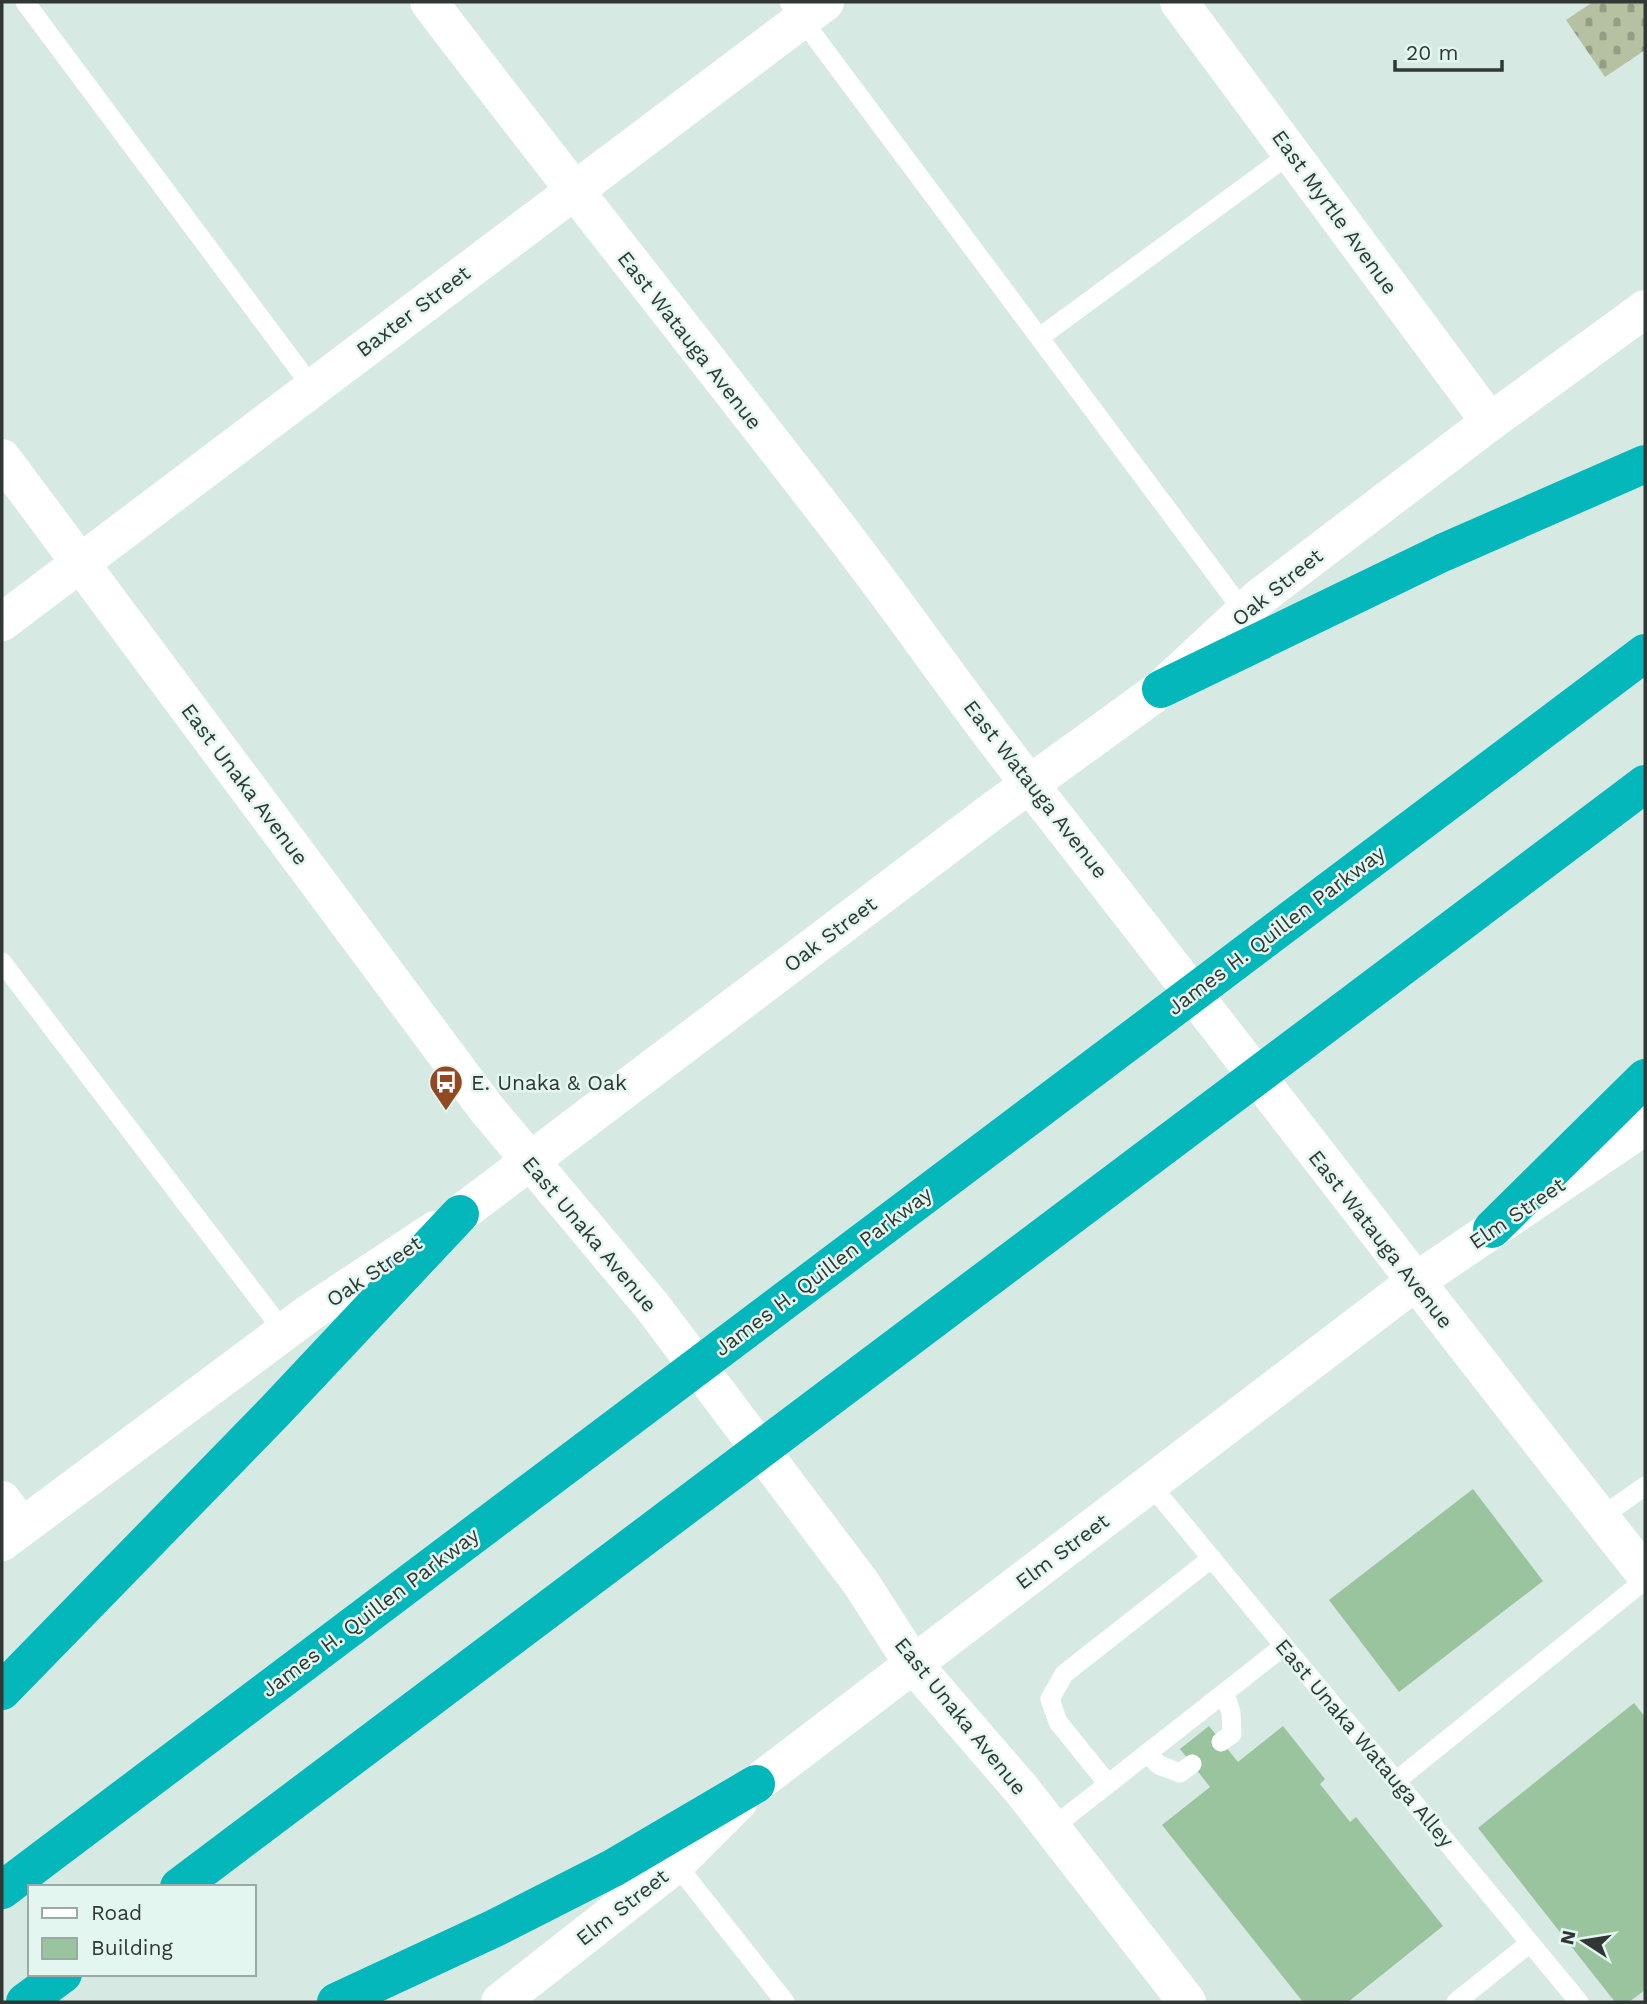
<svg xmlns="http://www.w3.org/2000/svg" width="1647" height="2004" font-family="'Work Sans',sans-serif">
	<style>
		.cemetery { fill: url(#cemetery-stones) }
		.building { fill: #99c49d }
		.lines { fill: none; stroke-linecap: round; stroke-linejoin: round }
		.lane { stroke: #fff; stroke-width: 19 }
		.street { stroke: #fff; stroke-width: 38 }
		.secondary { stroke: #fff; stroke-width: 38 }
		.highway { stroke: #03b7bb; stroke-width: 38 }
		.labels { text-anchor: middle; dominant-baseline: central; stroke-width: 5; stroke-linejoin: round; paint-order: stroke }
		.street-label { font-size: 21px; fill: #303734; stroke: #e3f7f0 }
		.poi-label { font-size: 21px; fill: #303734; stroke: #e3f7f0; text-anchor: start }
	</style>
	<defs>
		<pattern id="cemetery-stones" width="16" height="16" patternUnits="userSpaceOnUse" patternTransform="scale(1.75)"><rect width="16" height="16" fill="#b6c1a2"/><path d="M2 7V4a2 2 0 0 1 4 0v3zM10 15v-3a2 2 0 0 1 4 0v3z" fill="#949e85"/></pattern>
	</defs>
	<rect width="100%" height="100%" fill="#d6eae3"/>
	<path class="cemetery" d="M1593,2h52v48l-40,27 -39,-57z"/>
	<path class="building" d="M1473,1489l70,92 -144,111 -70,-92z
		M1634,1703l11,14v273l-16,12h-14l-137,-174z
		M1209,1726l29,36 45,-36 42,53 -5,5 30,38 6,-5 87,109 -95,76h-45l-141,-177 48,-38 -30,-38z"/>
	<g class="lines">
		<path class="lane" d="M25,2l287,385
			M789,2l455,610
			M1040,337l251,-184
			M2,962l282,370
			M1150,1484l429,518
			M1600,1518l45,-32
			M1221,1742l11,-8 -1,-21 -6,-20
			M1147,1753l12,12 21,8 12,-9
			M1396,1781l249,-201
			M1108,1784l-50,-62 -8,-23 14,-25 148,-116
			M1052,1828l232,-182
			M676,1864l109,138
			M1456,2002l74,-59"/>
		<path class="street" d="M1179,2l311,420
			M2,622l823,-620
			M2,1500l20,27
			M2,1542l306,-228 127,-84
			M500,2002l176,-138 63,-63"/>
		<path class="secondary" d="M429,2c137,180 279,357 417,536 63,82 121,167 185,248 206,262 407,527 614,788
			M2,458l484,650 166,198 209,277 52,81 109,126 165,212
			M460,1214l534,-404 167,-121 99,-92 230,-175 155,-113
			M756,1784l659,-502 230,-156"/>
		<path class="highway" d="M1161,689l281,-136 203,-89
			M1492,1229l153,-151
			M2,1691l272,-279 186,-198
			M179,1887l1466,-1103
			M2,1890l1643,-1237
			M25,2002l38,-28
			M336,2002l159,-74 118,-60 143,-84"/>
	</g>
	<defs>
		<g id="bus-pin" transform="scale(1.75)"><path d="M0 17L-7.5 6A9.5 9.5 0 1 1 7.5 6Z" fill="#904923" stroke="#e3f7f0"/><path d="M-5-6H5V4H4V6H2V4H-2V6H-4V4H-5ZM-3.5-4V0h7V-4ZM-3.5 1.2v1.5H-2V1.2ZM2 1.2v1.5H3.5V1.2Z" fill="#fff"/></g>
	</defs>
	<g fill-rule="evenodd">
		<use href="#bus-pin" x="446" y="1082"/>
	</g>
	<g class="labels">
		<g class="street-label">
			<text transform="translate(1335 212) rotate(54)">East Myrtle Avenue</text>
			<text transform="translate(413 311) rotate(-37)">Baxter Street</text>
			<text transform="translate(690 340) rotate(52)">East Watauga Avenue</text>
			<text transform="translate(1277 587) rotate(-39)">Oak Street</text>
			<text transform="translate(245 784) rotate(53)">East Unaka Avenue</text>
			<text transform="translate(1036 789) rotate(52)">East Watauga Avenue</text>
			<text transform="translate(1276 930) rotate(-37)">James H. Quillen Parkway</text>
			<text transform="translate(830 934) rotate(-37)">Oak Street</text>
			<text transform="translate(1517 1213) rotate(-34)">Elm Street</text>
			<text transform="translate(590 1234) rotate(50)">East Unaka Avenue</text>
			<text transform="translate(1381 1239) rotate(52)">East Watauga Avenue</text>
			<text transform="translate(374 1271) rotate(-34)">Oak Street</text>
			<text transform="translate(823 1271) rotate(-37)">James H. Quillen Parkway</text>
			<text transform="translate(1062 1551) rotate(-37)">Elm Street</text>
			<text transform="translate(370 1612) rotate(-37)">James H. Quillen Parkway</text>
			<text transform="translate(961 1716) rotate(51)">East Unaka Avenue</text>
			<text transform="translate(1365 1743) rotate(50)">East Unaka Watauga Alley</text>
			<text transform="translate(622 1907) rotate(-38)">Elm Street</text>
		</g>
		<g class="poi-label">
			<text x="471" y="1082">E. Unaka &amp; Oak</text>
		</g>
	</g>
	<rect width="1647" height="2004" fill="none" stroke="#303734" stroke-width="7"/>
	<rect x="28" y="1885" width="228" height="91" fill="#e3f7f0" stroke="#9baaa5" stroke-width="2"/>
	<rect x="42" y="1908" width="35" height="10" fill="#ffffff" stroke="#9baaa5" stroke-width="2"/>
	<text x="91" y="1920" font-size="21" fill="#303734">Road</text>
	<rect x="42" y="1938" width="35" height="21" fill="#99c49d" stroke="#9baaa5" stroke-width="2"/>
	<text x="91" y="1955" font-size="21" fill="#303734">Building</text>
	<g transform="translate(1584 1941) rotate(282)" stroke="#e3f7f0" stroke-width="5" paint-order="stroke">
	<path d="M0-5L12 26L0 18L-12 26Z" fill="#303734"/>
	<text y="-10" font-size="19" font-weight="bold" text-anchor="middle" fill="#303734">N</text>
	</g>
	<path d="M1395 60v10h107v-10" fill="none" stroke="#303734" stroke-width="3.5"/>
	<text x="1406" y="60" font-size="21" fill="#303734" stroke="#e3f7f0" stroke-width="5" paint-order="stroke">20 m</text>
</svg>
